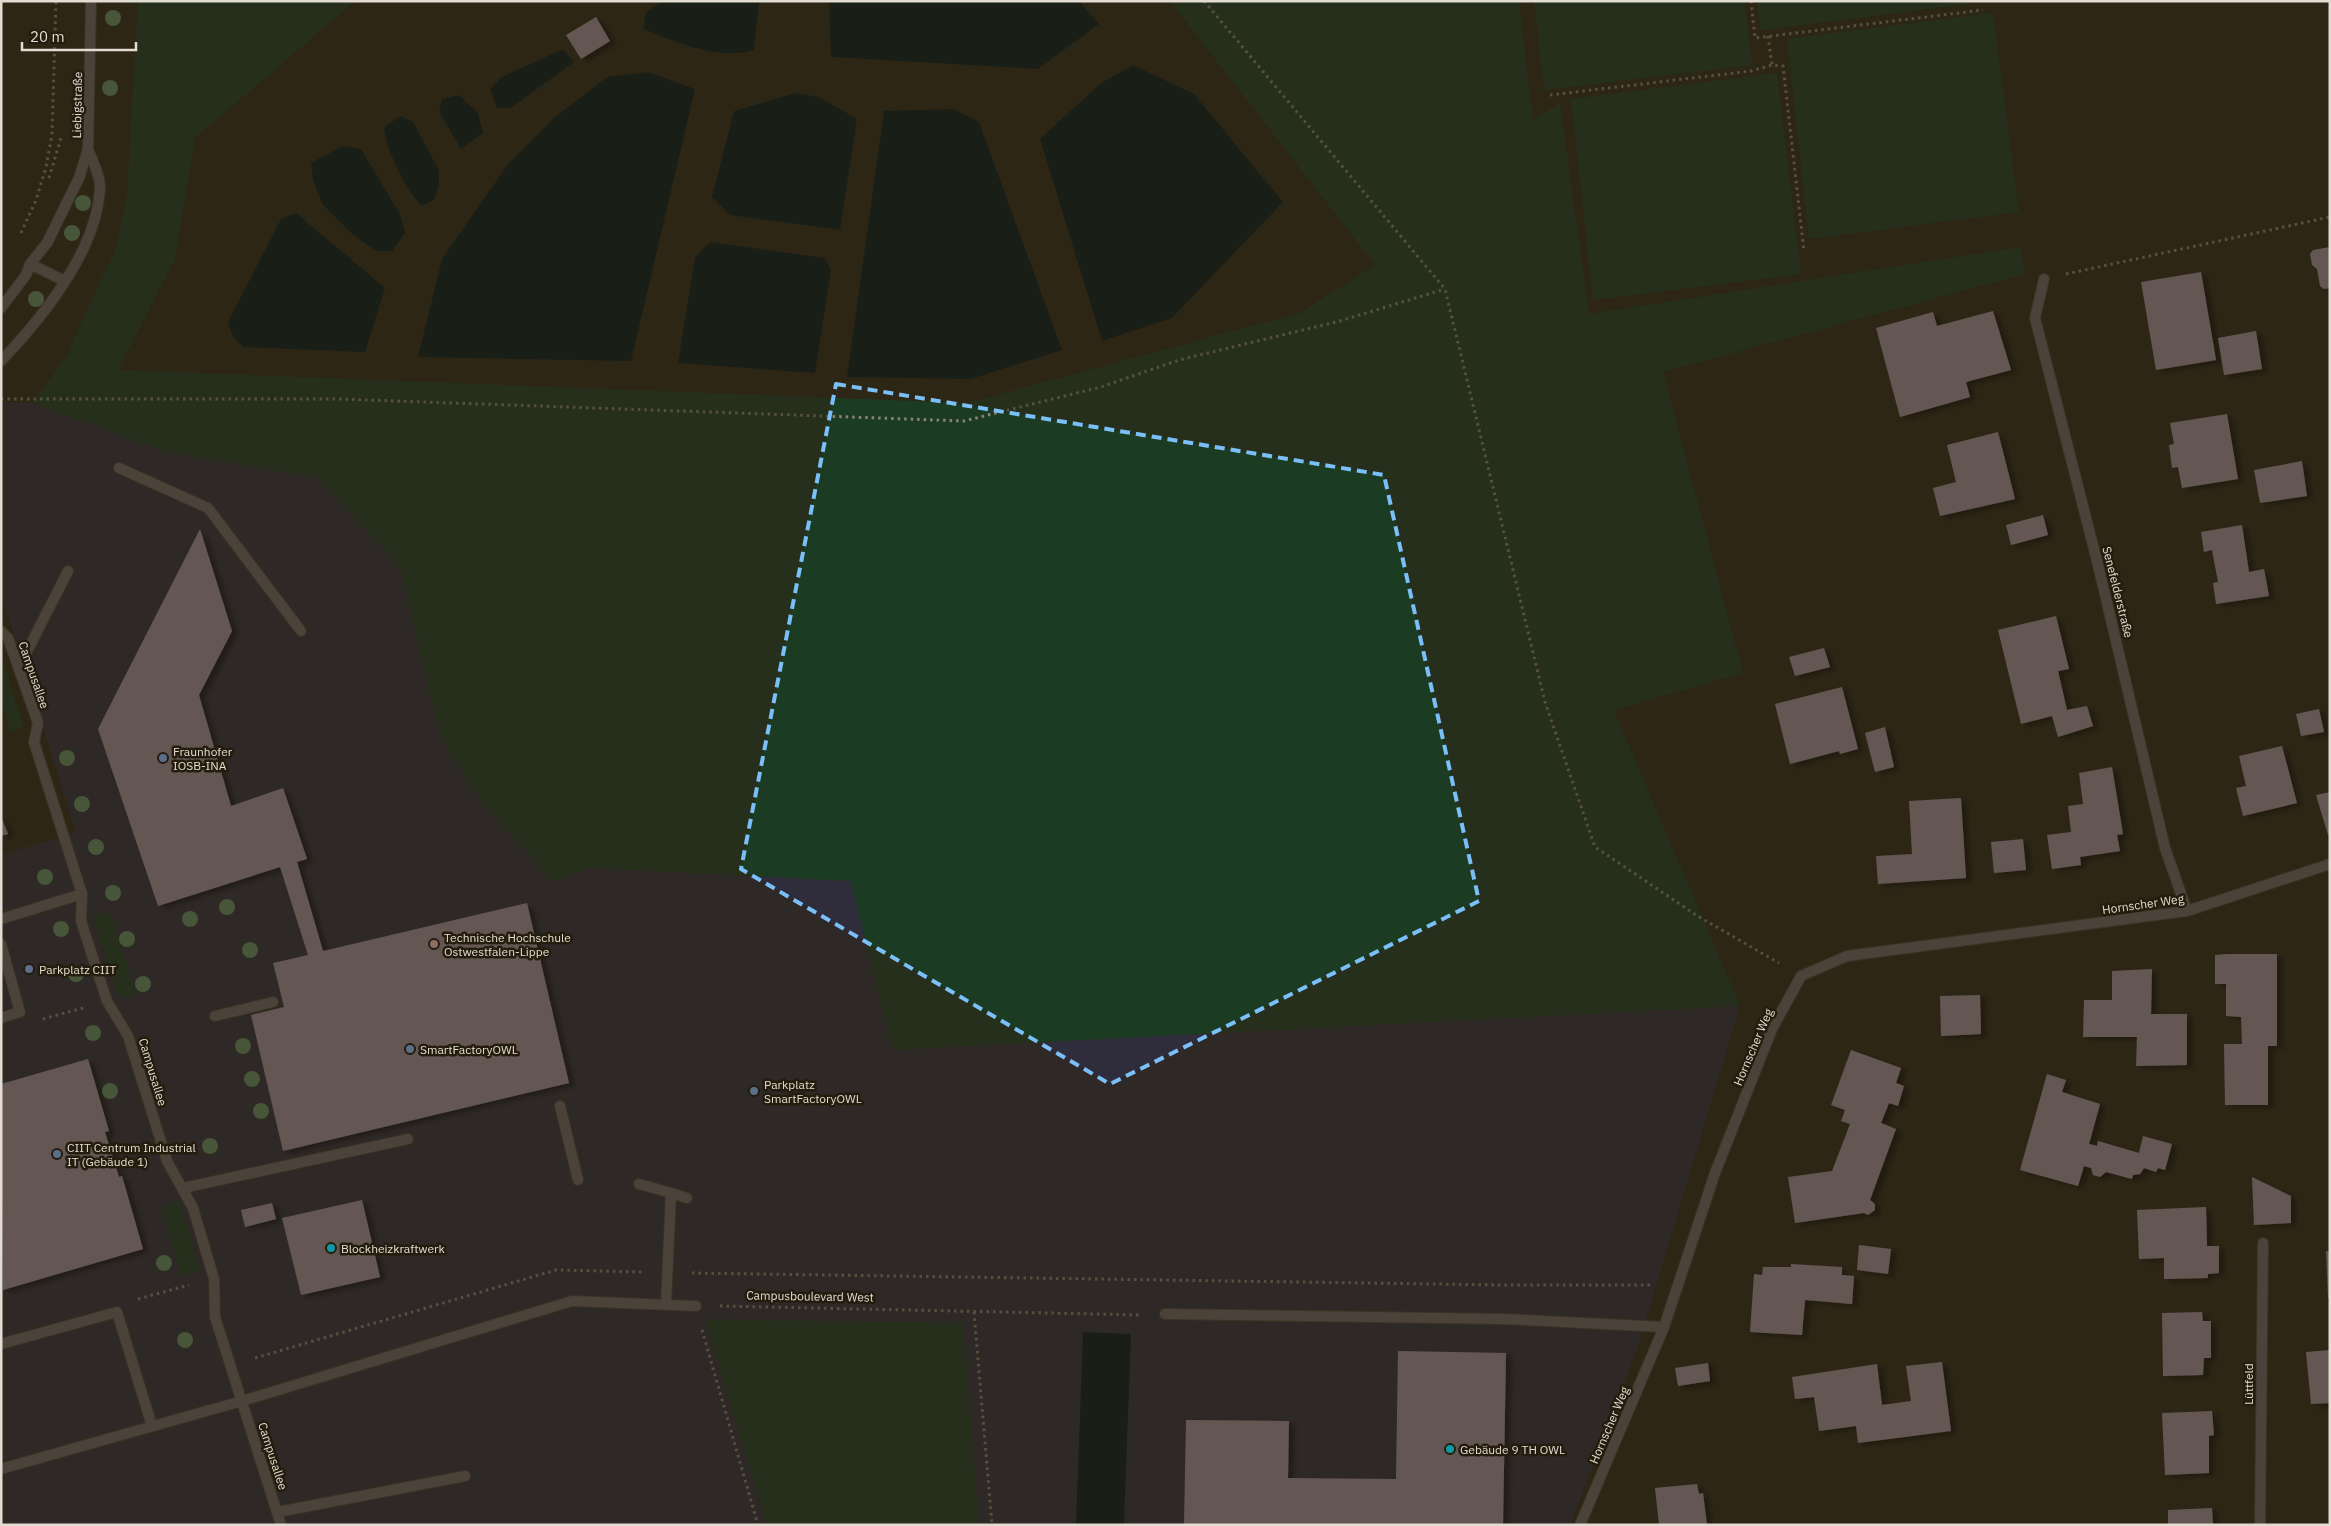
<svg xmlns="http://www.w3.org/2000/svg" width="2331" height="1526" font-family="'IBM Plex Sans',sans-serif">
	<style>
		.education { fill: #2f2c3c }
		.green { fill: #1b3b23 }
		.water { fill: #00181a }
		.building { fill: #a7939e; filter: url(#shadow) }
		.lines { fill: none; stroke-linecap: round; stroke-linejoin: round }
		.lane-casing { stroke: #4b4334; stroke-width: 12 }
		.street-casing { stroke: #4b4334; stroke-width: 12 }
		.path { stroke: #8a8376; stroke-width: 3; stroke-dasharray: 2.5 4; stroke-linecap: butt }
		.lane { stroke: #706665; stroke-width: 10 }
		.street { stroke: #706665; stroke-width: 10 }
		.tree { fill: #668e65 }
		.marked { fill: none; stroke: #7abff8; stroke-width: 4; stroke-dasharray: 10 6; stroke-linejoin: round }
		.service-dot { fill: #5c6f8a; stroke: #241c0d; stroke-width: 2 }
		.education-dot { fill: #8d6e63; stroke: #241c0d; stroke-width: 2 }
		.culture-dot { fill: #0f9aa8; stroke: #241c0d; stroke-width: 2 }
		.labels { text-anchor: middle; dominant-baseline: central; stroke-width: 5; stroke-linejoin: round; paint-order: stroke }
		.street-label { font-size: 12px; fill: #e2dcd2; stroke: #241c0d }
		.poi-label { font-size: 12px; fill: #e2dcd2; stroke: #241c0d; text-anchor: start }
	</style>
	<defs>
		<filter id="shadow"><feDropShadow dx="5.5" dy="3" stdDeviation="2.5" flood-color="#0009"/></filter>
	</defs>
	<rect width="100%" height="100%" fill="#2e2616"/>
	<path class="education" d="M1,402l32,1 130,48 155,27 82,89 41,172 42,64 70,78 37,-13 261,13 42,169 847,-44 -102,340 -68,179h-1569v-670l75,-23 -75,-238z"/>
	<path class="green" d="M138,1h217l-160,137 -20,121 -57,111 849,33 333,-90 75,-48 -205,-264h349l14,119 27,-17 29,211 432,-67 4,27 -362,98 80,301 -129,37 126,296 -848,44 -41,-169 -261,-13 -37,14 -70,-79 -42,-64 -41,-172 -82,-89 -155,-27 -130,-48 33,-47 50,-108 11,-54z
		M1534,1h211l7,64 -208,25z
		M1757,1h210l1,3 -208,26z
		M1993,13l26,199 -210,27 -22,-200z
		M1777,73l24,201 -208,26 -22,-201z
		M1,656l23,71 -13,5 -10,-29z
		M110,912l26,81 -17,5 -26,-81z
		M179,1201l22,70 -20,5 -20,-69z
		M705,1319l258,4 16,202h-212z"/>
	<path class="water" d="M664,1h95l-5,49c-36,11 -77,-8 -111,-21l3,-17z
		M829,1h250l20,23 -61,45 -207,-12z
		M563,49l11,13 -63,46h-14l-7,-19 12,-12z
		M1133,65l61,29 89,108 -111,116 -70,23 -62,-202 61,-56z
		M648,72l47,17 -64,272 -213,-4 24,-98 66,-95 47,-47 52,-40z
		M796,93l23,4 38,22 -17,111 -110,-15 -18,-18 22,-86z
		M459,95l19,18 5,20 -22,16 -22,-37 3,-13z
		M953,109l26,13 83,228 -91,29 -124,-2 37,-266z
		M400,116l13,6 26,48v14l-5,16 -12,6c-17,-16 -35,-55 -38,-78z
		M343,146l18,3 39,65 5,19 -13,18h-16l-23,-16 -31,-31 -9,-24 -2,-17z
		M296,213l89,75 -20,64 -122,-5 -11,-12 -4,-13 53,-103z
		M710,242l115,16 6,12 -16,103 -137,-10 17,-106z
		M1083,1332l48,2 -7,191h-48z"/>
	<path class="building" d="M596,17l14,24 -29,18 -15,-24z
		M2330,247v41l-6,1 -4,-3 -3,-17 -5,-4 -2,-11 3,-4z
		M2201,272l15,88 -60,10 -15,-88z
		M1993,311l18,59 -45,12 4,15 -70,20 -24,-89 57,-16 4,14z
		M2256,331l6,38 -38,6 -6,-37z
		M2227,414l11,65 -56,9 -4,-21 -6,1 -3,-23 5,-1 -4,-21z
		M1998,432l17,67 -75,17 -7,-28 23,-6 -9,-37z
		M2302,461l5,35 -47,7 -6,-33z
		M2043,515l5,20 -37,10 -5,-20z
		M2242,525l7,47 15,-3 5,27 -53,8 -3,-21 5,-1 -6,-32 -8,2 -3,-20z
		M200,529l32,102 -33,64 32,111 52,-18 24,71 -10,3 26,89 204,-48 42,180 -286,68 -32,-136 33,-8 -11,-44 35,-8 -28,-88 -122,39 -60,-177z
		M2056,616l13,53 -11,2 9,39 20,-4 6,20 -35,11 -6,-21 -31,8 -23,-94z
		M1824,648l6,19 -35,9 -6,-19z
		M1842,687l16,62 -18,5 -1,-3 -49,13 -15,-60z
		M2319,709l5,23 -23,4 -5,-22z
		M1885,727l9,40 -19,5 -10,-39z
		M2282,746l15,57 -54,13 -7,-28 10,-2 -7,-30z
		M2112,767l11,67 -6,1 3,16 -40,6 1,8 -29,4 -5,-34 24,-3 -3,-26 15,-2 -4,-31z
		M2330,792v42l-2,1 -12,-40z
		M1961,798l5,80 -88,6 -2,-28 36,-2 -3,-53z
		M1,816l7,18 -7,2z
		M2023,839l3,31 -32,3 -3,-31z
		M2226,954h51v92h-9v59h-43l-1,-61h18l-1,-27 -15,-1v-32h-11v-29z
		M2152,969l-1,45h36v51l-51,1 1,-29h-54l1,-37h28v-29z
		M1980,995l1,39 -40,2 -1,-40z
		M1851,1050l50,18 -5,15 8,3 -6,20 -9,-3 -8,20 15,6 -26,71 5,4v6l-7,5 -4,-2 -69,10 -7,-46 44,-6 18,-47 -9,-3 4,-11 -14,-5z
		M88,1059l21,72 -4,1 14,45 3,-1 21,73 -140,41 -2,-206z
		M2047,1074l19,6 -4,12 38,12 -11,40 8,2 1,-5 41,12 4,-17 29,8 -7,26 -7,-2 -2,4 -12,-4 -4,6 -7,1 -1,4 -26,-7 -6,5 -7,-2 -2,-7 -7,-2 -6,20 -58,-16z
		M2252,1177l39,19v27l-37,2z
		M362,1200l18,77 -79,18 -19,-77z
		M272,1203l4,16 -31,8 -4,-17z
		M2206,1207l1,39h12v27l-11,1v4l-44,1v-21l-25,1 -2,-49z
		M1859,1245l32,4 -3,25 -31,-4z
		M2326,1251h4v47h-2z
		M1791,1264l51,3v8l12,1 -2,28 -47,-4 -3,35 -52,-3 4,-58 8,1 1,-8h28z
		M2202,1312l1,9h8v37h-7l-1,17 -40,1 -1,-63z
		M2330,1350v53l-19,1 -5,-52z
		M1398,1351l108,2 -3,172h-319l2,-105 103,1 -1,57 108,1z
		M1942,1362l9,69 -93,12 -2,-17 -37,5 -5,-34 -19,2 -3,-22 85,-13 5,41 29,-4 -5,-35z
		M1708,1363l2,18 -32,5 -3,-18z
		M2212,1411l2,24 -5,1v37l-44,2 -3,-62z
		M1697,1484l2,10 4,-1 4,32h-48l-4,-37z
		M2212,1508l1,17h-45v-15z"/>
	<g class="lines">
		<g class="lane-casing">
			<path id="lane" d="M119,468l89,40 93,123
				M19,667l49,-96
				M1,919l81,-25
				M1,944l19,68 -19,6
				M215,1016l58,-14
				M560,1106l18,74
				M639,1184l32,9 -5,111
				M183,1188l225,-49
				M671,1193l16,5
				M1165,1314l339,5 160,8
				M1,1344l116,-32 35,114
				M1,1469l241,-68 330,-100 124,5
				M278,1512l187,-36"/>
		</g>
		<g class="street-casing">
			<path id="street" d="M30,264l35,17
				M2044,279l-9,39 63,247 67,283 22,63
				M1,308l25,-33 4,-11 17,-21 32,-65 9,-29 3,-148
				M1,361c42,-44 97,-112 99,-175 0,-11 -8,-26 -12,-37
				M1,631l7,7 30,85 -4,19 48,152 -1,27 26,80 21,35 39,125 26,47 21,71 1,38 66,208
				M1580,1525l84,-198 51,-154 57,-144 29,-53 46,-20 340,-45 143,-47
				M2260,1525l3,-282"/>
		</g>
		<path class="path" d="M1204,1l241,288 100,413 50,145 101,68 83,48
			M1751,1l4,37 228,-28
			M1768,36l4,29 11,1 21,185
			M1550,95l201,-24 21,-6
			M49,178l12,-40
			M21,233l15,-33 10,-33 6,-32 4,-134
			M2066,274l264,-57
			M1,399h338l625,22 137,-34 78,-27 161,-39 105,-32
			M43,1019l40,-11
			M692,1273l809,12h152
			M138,1299l51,-14
			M720,1306l422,9
			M974,1312l18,213
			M702,1330l56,195
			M255,1358l301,-88 87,2"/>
		<use href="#lane" class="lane"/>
		<use href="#street" class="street"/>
	</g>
	<g class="tree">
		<circle cx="113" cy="18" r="8"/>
		<circle cx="110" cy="88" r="8"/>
		<circle cx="83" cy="203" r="8"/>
		<circle cx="72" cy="233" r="8"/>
		<circle cx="36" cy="299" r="8"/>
		<circle cx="67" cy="758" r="8"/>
		<circle cx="82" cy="804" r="8"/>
		<circle cx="96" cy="847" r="8"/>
		<circle cx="45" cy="877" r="8"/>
		<circle cx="113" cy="893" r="8"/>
		<circle cx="227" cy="907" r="8"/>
		<circle cx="190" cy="919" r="8"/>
		<circle cx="61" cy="929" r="8"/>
		<circle cx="127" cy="939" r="8"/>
		<circle cx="250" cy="950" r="8"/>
		<circle cx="76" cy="974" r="8"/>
		<circle cx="143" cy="984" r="8"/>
		<circle cx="93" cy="1033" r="8"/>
		<circle cx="243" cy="1046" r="8"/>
		<circle cx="252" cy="1079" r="8"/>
		<circle cx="110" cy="1091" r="8"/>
		<circle cx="261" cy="1111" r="8"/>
		<circle cx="210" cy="1146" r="8"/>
		<circle cx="164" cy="1263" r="8"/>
		<circle cx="185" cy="1340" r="8"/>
	</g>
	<path d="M0 0H2331V1526H0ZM836,384l548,91 95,426 -369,183 -369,-215z" fill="#2e2616" fill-opacity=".55" fill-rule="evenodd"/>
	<path class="marked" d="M836,384l548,91 95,426 -369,183 -369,-215z"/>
	<g class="service-dot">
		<circle cx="163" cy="758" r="5"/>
		<circle cx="29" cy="969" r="5"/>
		<circle cx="410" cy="1049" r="5"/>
		<circle cx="754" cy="1091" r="5"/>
		<circle cx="57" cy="1154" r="5"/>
	</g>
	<circle class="education-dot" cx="434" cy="944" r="5"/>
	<g class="culture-dot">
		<circle cx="331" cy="1248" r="5"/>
		<circle cx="1450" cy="1449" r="5"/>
	</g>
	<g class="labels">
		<g class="street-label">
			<text transform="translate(77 105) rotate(-89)">Liebigstraße</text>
			<text transform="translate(2118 592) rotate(76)">Senefelderstraße</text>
			<text transform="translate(34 675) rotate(71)">Campusallee</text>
			<text transform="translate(2143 904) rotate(-8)">Hornscher Weg</text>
			<text transform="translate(1753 1047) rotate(-67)">Hornscher Weg</text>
			<text transform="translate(153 1072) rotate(73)">Campusallee</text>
			<text transform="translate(810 1296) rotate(1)">Campusboulevard West</text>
			<text transform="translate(2248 1384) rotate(-90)">Lüttfeld</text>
			<text transform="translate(1609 1425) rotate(-67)">Hornscher Weg</text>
			<text transform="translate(273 1456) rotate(72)">Campusallee</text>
		</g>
		<g class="poi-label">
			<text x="173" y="751">Fraunhofer<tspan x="173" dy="14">IOSB-INA</tspan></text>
			<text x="444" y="937">Technische Hochschule<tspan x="444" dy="14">Ostwestfalen-Lippe</tspan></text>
			<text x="39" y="969">Parkplatz CIIT</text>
			<text x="420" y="1049">SmartFactoryOWL</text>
			<text x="764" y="1084">Parkplatz<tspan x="764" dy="14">SmartFactoryOWL</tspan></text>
			<text x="67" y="1147">CIIT Centrum Industrial<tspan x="67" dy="14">IT (Gebäude 1)</tspan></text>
			<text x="341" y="1248">Blockheizkraftwerk</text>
			<text x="1460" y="1449">Gebäude 9 TH OWL</text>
		</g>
	</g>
	<rect width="2331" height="1526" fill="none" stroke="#e2dcd2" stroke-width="5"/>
	<path d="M22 42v8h114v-8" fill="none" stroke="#e2dcd2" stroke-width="2.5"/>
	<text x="30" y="42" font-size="15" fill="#e2dcd2" stroke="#241c0d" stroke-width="4" paint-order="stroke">20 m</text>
</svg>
